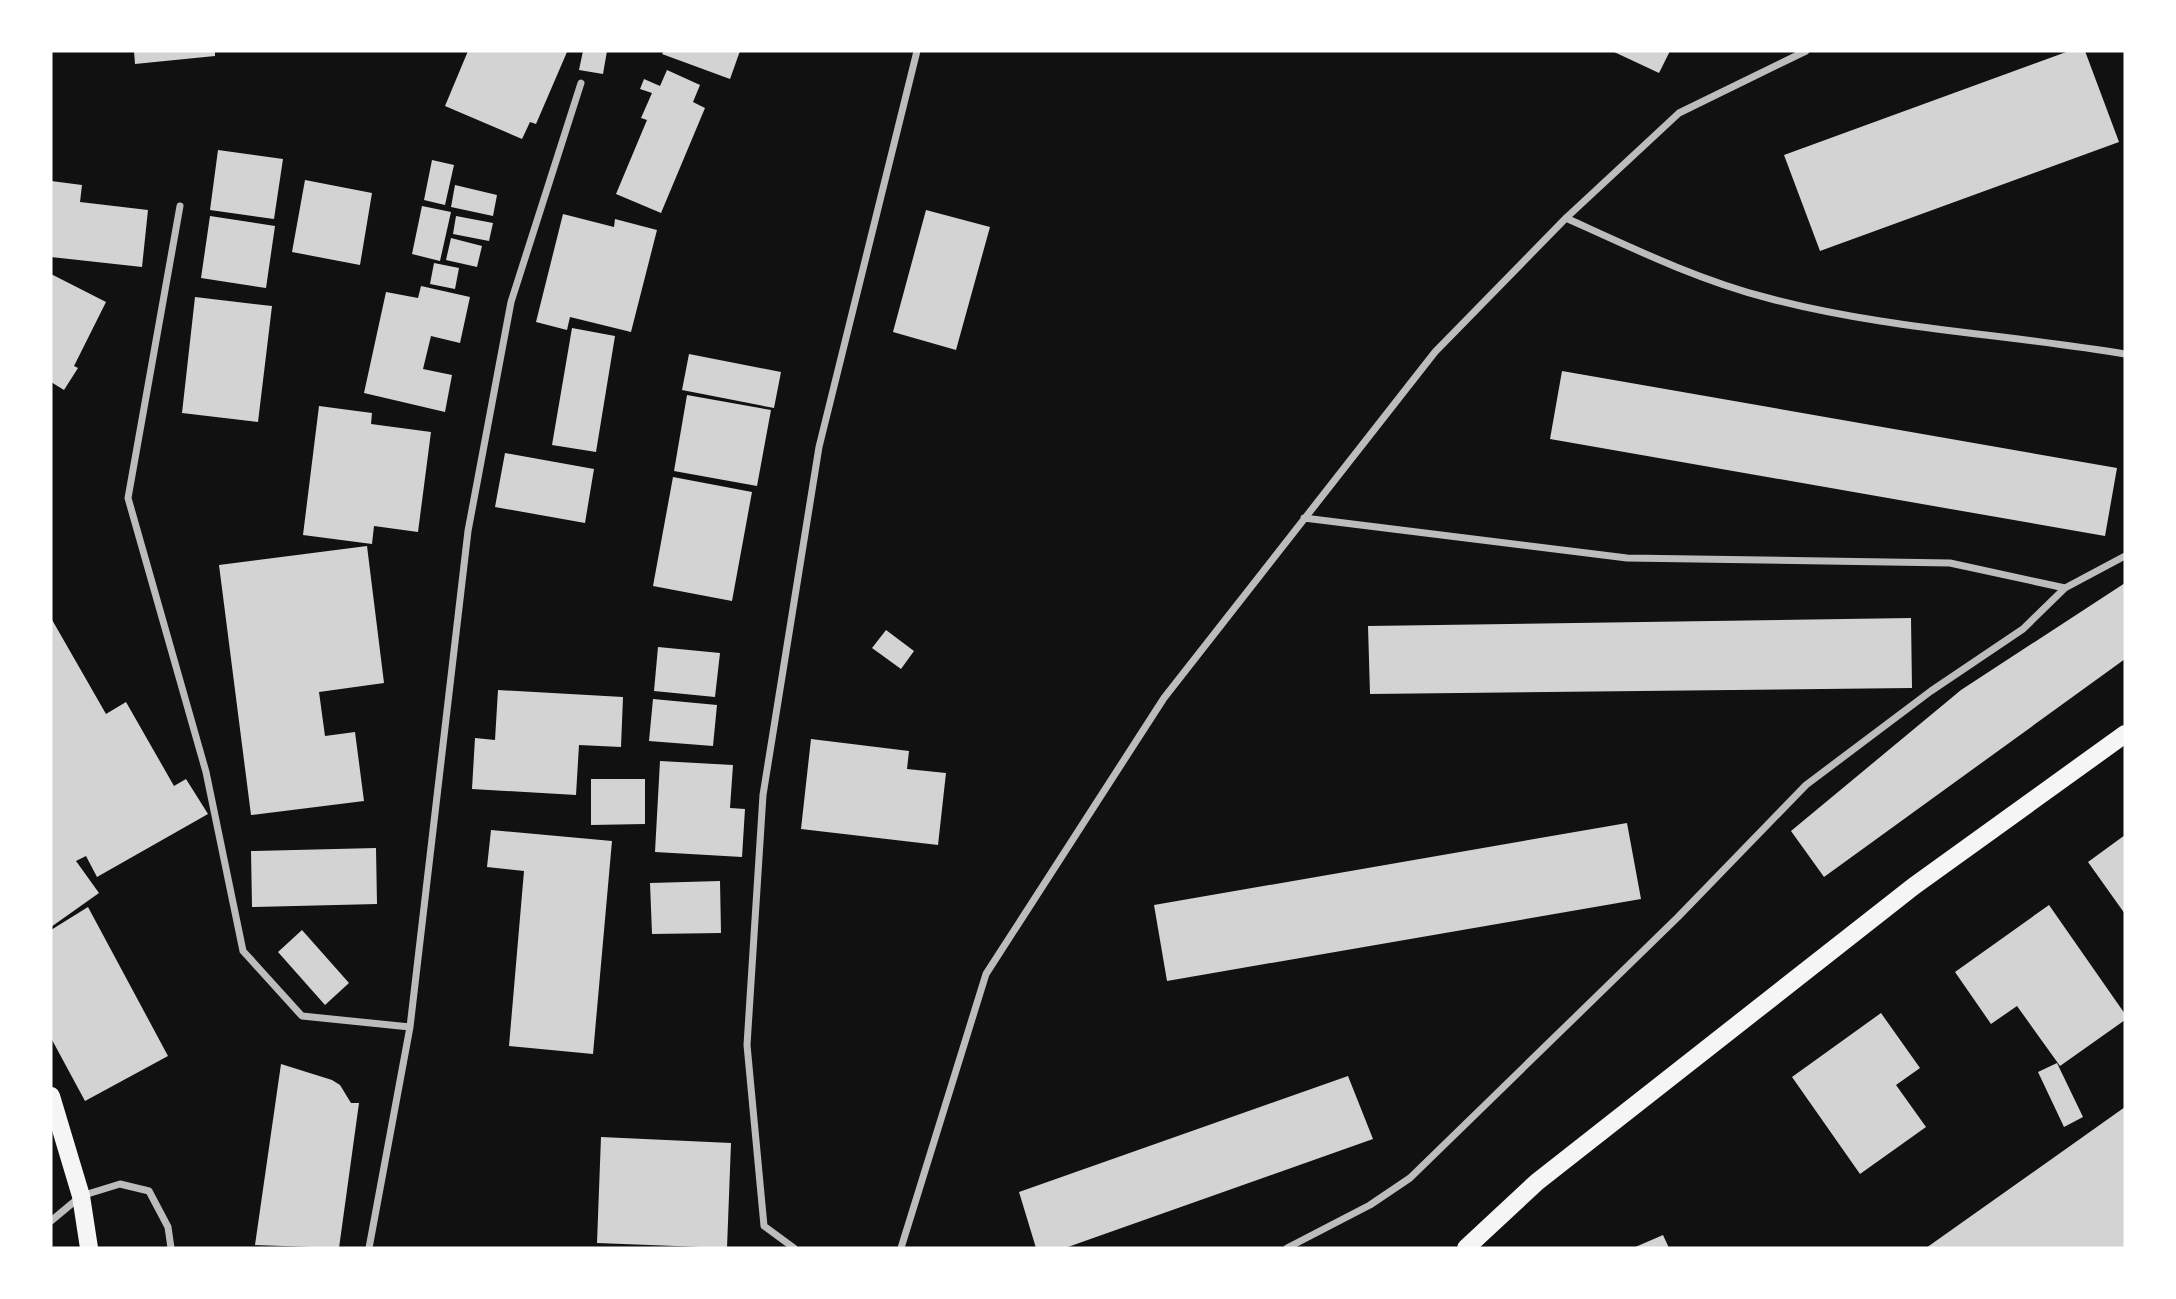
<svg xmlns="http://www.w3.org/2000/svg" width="2176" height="1299" font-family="'Sofia Sans Condensed',sans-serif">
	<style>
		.building { fill: #d3d3d3 }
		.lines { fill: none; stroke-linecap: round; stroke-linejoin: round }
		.minor { stroke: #bcbcbc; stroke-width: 7 }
		.primary { stroke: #f5f5f5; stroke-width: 18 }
	</style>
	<rect width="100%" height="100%" fill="#111"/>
	<path class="building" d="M134,51h81v5l-80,8z
		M468,51l99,1 -31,72 -6,-2 -8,17 -77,-33z
		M583,51h24l-4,23 -24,-4z
		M664,51h76l-10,28 -68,-25z
		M1612,51h58l-11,22z
		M2069,51h16l34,91 -299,109 -36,-96z
		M667,70l33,15 -7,17 12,6 -44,105 -45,-19 31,-74 -6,-2 11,-25 -12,-4 4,-10 16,7z
		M218,150l65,9 -9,60 -64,-9z
		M432,160l22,5 -9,40 -21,-5z
		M305,180l67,13 -12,72 -68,-13z
		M51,181l31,4 -2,17 68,8 -6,57 -91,-10z
		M455,185l42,10 -4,21 -42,-9z
		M422,206l29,6 -11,49 -28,-7z
		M926,210l64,17 -34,123 -63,-18z
		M563,214l51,13 1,-8 42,11 -26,102 -61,-15 -3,13 -31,-8z
		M210,216l65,10 -9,62 -65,-10z
		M456,216l37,7 -4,18 -36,-7z
		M451,238l31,8 -5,21 -31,-7z
		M434,263l25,5 -4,21 -25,-5z
		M51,274l55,28 -32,64 4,2 -14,22 -13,-8z
		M421,286l49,11 -10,46 -29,-7 -8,33 29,6 -7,37 -81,-19 22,-101 32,6z
		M195,297l77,9 -14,116 -76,-9z
		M572,328l43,8 -19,116 -44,-7z
		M689,354l92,18 -7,36 -92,-18z
		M1562,371l555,97 -12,68 -555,-97z
		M687,395l84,15 -14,76 -83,-15z
		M319,406l53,7 -1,11 60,8 -13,100 -44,-6 -2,18 -69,-9z
		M505,453l89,16 -9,54 -90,-16z
		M673,477l79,15 -20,109 -79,-15z
		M367,546l17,137 -65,9 6,44 30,-4 9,69 -113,14 -32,-250z
		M2125,583v76l-301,218 -33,-46 170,-141z
		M51,618l55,96 20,-12 48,84 12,-7 22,35 -111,63 -11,-21 -10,5 23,32 -48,34z
		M1911,618l1,70 -542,6 -2,-68z
		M886,630l28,21 -13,18 -29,-21z
		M658,647l62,6 -5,44 -61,-6z
		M498,690l125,7 -2,50 -42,-2 -3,50 -104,-6 3,-51 20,2z
		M653,699l64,6 -4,41 -64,-5z
		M811,739l98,12 -2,18 39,4 -8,72 -137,-16z
		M660,761l73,4 -3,43 15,1 -3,48 -87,-5z
		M591,779h54v45l-54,1z
		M1627,823l14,76 -474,82 -13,-76z
		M491,830l121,11 -19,213 -84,-8 15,-175 -37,-4z
		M2125,835v79l-37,-52z
		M376,848l1,56 -125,3 -1,-56z
		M720,881l1,52 -69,1 -2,-51z
		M2049,905l76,109v6l-65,46 -43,-60 -26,18 -36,-52z
		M88,907l80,149 -83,45 -34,-63v-108z
		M302,930l47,53 -24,22 -47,-53z
		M1881,1013l39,55 -24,17 30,42 -66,47 -68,-97z
		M2057,1063l26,54 -19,10 -26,-55z
		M281,1064l51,16 8,5 11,18h8l-20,145 -84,-3z
		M1348,1076l25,63 -308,109h-29l-17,-56z
		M2125,1107v141h-199z
		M601,1137l130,6 -4,105 -130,-5z
		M1663,1235l6,13h-36z"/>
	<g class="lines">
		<path class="minor" d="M180,206l-52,292 78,274 37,179 59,65 108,11
			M1566,218c66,30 132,62 202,80 117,31 238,36 357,56
			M1304,518l323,40 323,5 115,25
			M51,1221l30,-25 39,-12 29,7 19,36 3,21
			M369,1248l41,-221 58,-496 43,-229 70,-219
			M794,1248l-30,-22 -17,-181 16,-250 56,-348 98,-396
			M901,1248l85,-274 178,-276 271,-346 131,-134 113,-105 127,-62
			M1287,1248l83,-43 40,-27 268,-261 128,-132 125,-94 92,-62 42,-41 60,-32"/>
		<path class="primary" d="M51,1096l30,100 8,52
			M1466,1248l71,-66 377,-296 211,-152"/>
	</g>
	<rect width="2176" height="1299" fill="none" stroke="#ffffff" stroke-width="105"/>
</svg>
